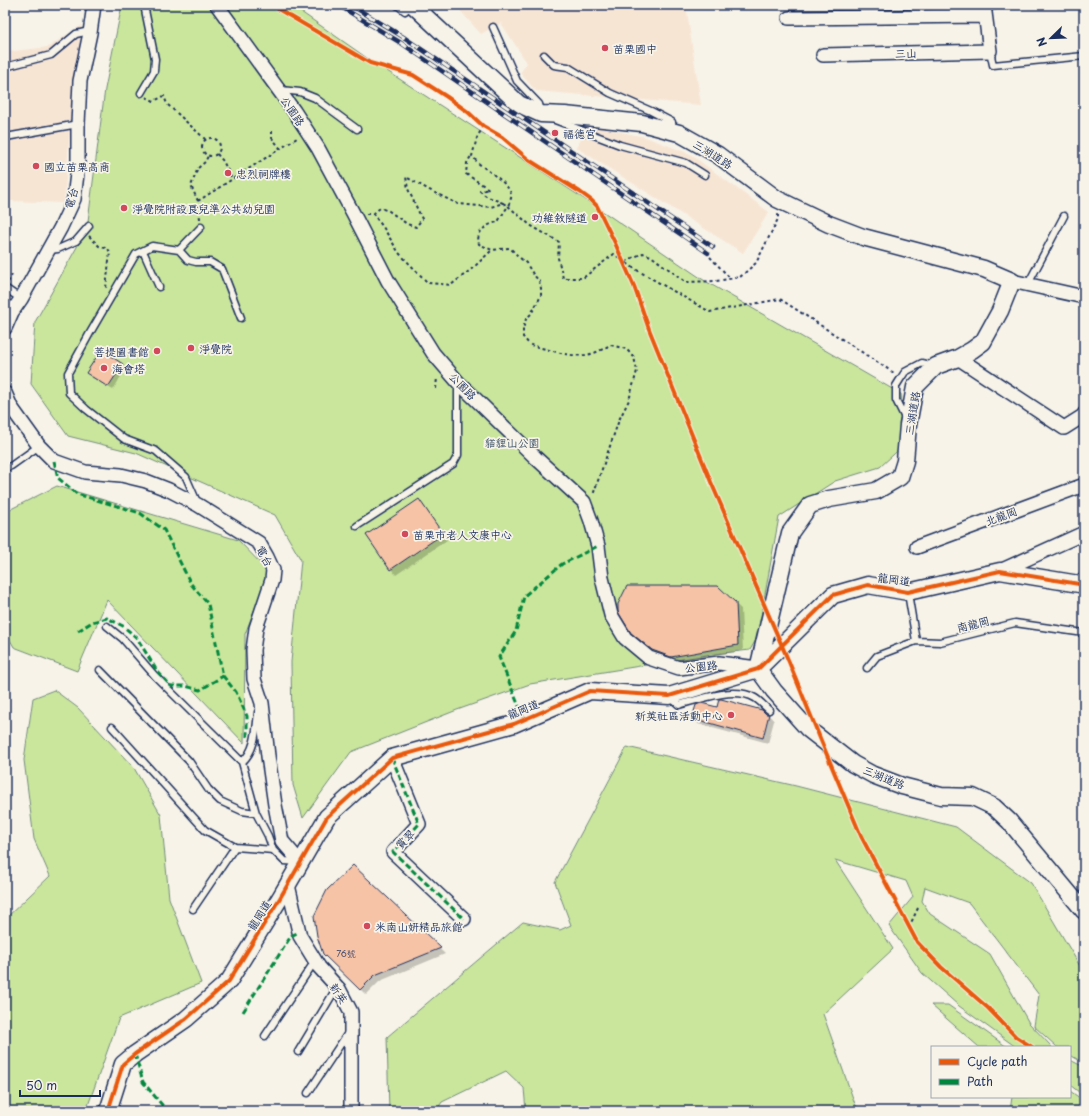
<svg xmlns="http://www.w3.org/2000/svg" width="1089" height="1116" font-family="'Playpen Sans','LXGW WenKai TC',sans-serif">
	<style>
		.built { fill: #f7e5d4 }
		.green { fill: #cae69c; stroke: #728a7d }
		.shadow { fill: #0003 }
		.building { fill: #f6c3a6; stroke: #1b2f5e }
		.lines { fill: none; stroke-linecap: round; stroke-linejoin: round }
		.service-casing { stroke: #1b2f5e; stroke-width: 9 }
		.minor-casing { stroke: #1b2f5e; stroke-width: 16 }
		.tertiary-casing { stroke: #1b2f5e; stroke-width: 19 }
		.path { stroke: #1b2f5e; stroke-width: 2; stroke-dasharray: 3 3; stroke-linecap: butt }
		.service { stroke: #f7f3e8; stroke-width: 6 }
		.minor { stroke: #f7f3e8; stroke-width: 13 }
		.tertiary { stroke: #f7f3e8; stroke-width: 16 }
		.rail-casing { stroke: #1b2f5e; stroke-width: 4.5 }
		.rail { stroke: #f7f3e8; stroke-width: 3; stroke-dasharray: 9; stroke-linecap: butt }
		.quiet { stroke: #00873e; stroke-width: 3; stroke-dasharray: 6 3; stroke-linecap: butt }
		.cycleway-casing { stroke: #f7f3e8; stroke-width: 6 }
		.cycleway { stroke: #e8590c; stroke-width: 4 }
		.poi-dot { fill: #d1495b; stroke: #f7f3e8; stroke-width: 1.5 }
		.labels { text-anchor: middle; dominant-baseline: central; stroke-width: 3.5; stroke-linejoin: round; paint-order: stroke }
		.number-label { font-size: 9px; fill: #525470 }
		.poi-label { font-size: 11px; fill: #1b2f5e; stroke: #f7f3e8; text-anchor: start }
		.street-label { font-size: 11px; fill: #1b2f5e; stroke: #f7f3e8 }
		.park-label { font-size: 11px; fill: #3e546a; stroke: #f7f3e8 }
	</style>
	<rect width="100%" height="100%" fill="#f7f3e8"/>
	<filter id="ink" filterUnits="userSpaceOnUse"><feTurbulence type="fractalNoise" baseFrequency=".025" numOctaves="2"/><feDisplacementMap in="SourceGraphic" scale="8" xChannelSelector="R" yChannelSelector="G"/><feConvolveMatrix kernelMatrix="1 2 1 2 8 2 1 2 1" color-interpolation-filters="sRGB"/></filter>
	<g filter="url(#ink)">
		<path class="built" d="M455,5h231l15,100 -165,-14 -16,-18 7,-10 -26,-40 -20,11z
			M82,25l-12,97v9l-6,72 -54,-2 -3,65 -2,-1v-213l43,-5z
			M574,122l71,15 45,17 79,58 -26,41 -166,-105 4,-9 -11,-5 -1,-8z"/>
		<path class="green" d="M122,5h169l76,53 225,146 113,77 196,113 5,49 -26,24 -45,14 -56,36 -22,121 -7,12 -43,5 -177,29 -73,26 -106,42 -48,66 -10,-33 -2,-123 10,-102 -26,-45 -139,-62 -68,-17 -37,-52 4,-62 52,-93 18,-140z
			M57,486l181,54 31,32 -24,62 -1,109 -137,-143 -30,71 -63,-24 -9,-16v-119z
			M54,690l24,18 56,60 27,47 8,83 32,85 -82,35 -33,93h-81v-192l45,-43 -16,-37 -10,-79 9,-62z
			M627,747l169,39 160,41 75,56 53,90v90l-14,-8v-8h-13l-23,-21 5,-31 -70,-92 -44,-16 -3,14 8,13 60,40 39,69 23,24h-36l-57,-41 -37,-33 -33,-47 24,-29 -7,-16 -71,-21 58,89 -70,65 32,90 5,7h-334l-2,-23 -18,-17 -64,31 -6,9h-47l-2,-74 136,-115 37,8 11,-5 -16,-43z
			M931,1005h17l59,42h-28z
			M1070,1060l14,7v29l-14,-11z
			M1070,1091l14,10v10h-74l2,-14h58z"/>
		<path class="shadow" d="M122,364l4,4 -13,22 -22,-13 -4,-4z
			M419,500l5,6 23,34 -51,35 -5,-6z
			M717,587l24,22 2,41 -66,12 -19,-7 -20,-17z
			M717,709l52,6 5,6 -6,22 -70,-19 -5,-6z
			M353,866l92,88 -65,27 -14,14 -42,-42z"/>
		<path class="building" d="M101,350l22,14 -15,23 -22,-14z
			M419,499l24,35 -53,36 -24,-35z
			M627,586h91l18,17 2,42 -67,12 -19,-7 -21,-17 -13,-21v-8z
			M719,699h2l41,11 4,4h3l-6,24 -71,-20 4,-13 5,-2 16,4z
			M353,865l88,83 -66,27 -15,15 -37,-36 -6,-18 -3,-20 13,-26z"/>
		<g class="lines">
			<g class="service-casing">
				<path id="service" d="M397,5l8,6 6,-6
					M984,7l17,-2
					M493,27l24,54 22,23 2,8
					M990,51l3,14 91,-9
					M544,55l10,10 14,2 42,26 41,18 21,11v8
					M5,67l46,-12 25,-21 9,-2 5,1
					M281,90l19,2 15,6 42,31
					M141,93l13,-22 1,-12 -11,-54
					M555,120l65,25 66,18 19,12
					M5,132l1,5 72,-13
					M49,250l9,-1 18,-8 13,-15
					M179,250l9,10 8,2h14l12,7 19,49
					M143,251l16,36
					M1028,284l36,-68
					M5,288l16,11
					M905,418l-9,-18v-14l5,-8 4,-6 17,-9 12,3
					M5,468l6,-2 28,-20
					M197,502l-11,-25 -30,-26 -32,-12 -38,-30 -17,-16 -1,-20 22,-40 46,-79 16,-8 27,4 22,-23
					M357,526l96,-62 5,-9v-72
					M908,593l8,48 24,1 75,-19 69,10
					M107,626l16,13 32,37 87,86c14,-12 14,-33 16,-50
					M867,668l10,-12 39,-15
					M100,670l89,91 19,28 12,12 22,10 14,2
					M670,697l9,8c21,-6 55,-19 76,-7 5,3 9,8 14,12
					M112,727l93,103 30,17 38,3
					M242,762l14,51 12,23 5,14 11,11 16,1
					M193,909l42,-62
					M265,1036l50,-75
					M298,1052l39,-65
					M308,1093l40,-60"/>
			</g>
			<g class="minor-casing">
				<path id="minor" d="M217,5l77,106 24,37 35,65 35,68 45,72 25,29 78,76 48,44 7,19 7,25 4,32 9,37 14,23 24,20 30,10 40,-5 38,5
					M789,18l196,-2
					M823,55l167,-4 -6,-46
					M1012,281l72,16
					M5,328l7,-16 9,-13 40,-72 13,-28 4,-34v-41l2,-43 10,-48 4,-28
					M958,358l106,70 19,-12 1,-2
					M5,393l6,14 28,39 15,15 31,11 36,3 25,6 23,9 29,15 61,38 8,14 6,13 -1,10 -16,48 -3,22 1,29 8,24 6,53 7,49 7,36 19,22
					M917,547l167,-62
					M1000,571l84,-38
					M392,758l27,66 -26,28 71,67
					M288,885l12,51 19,31 20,22 12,23v99"/>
			</g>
			<g class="tertiary-casing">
				<path id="tertiary" d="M413,5l106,99 22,10 24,1 77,8 37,10 39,22 59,44 52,25 34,13 121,32 28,12 -12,30 -17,31 -11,8 -14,8 -22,8 -21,21 -7,38 -3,36 -5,16 -24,14 -47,8 -19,6 -20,28 -32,136 16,22 34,38 45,35 20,11 29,11 39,10 32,1 21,10 15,14 75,90
					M108,1111l15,-47 12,-10 51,-35 43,-38 51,-83 47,-81 65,-59 122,-34 76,-33 79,5 89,-27 75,-74 35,-10 40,7 92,-21 79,13 5,-3"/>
			</g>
			<path class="path" d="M146,97l8,4 10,-5 3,8 38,35
				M483,126l-6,12 -5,18c2,2 4,5 6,7 8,7 36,23 33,35 -2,9 -9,16 -13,24 -11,2 -23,10 -19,22l13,6 17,-2 2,1 8,8 7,6 7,11 6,7 2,7v8l-10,18 -5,5 -3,10v8l6,7 4,2c20,4 41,14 61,7 6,-2 12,-6 17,-8l15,4 8,8 3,14 -8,29 -10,20 -26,75
				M272,131v7l8,10
				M202 147a9 9 0 1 1 18 0a9 9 0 1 1-18 0Z
				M217,154l6,7 9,18
				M198,201l-7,-15 7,-18 7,-6 3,-6
				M503,203l5,3 22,19 29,17 -1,16 5,20h20l31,-24 21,15 75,43 70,-13 114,74
				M366,214h7l10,13 16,26 29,30 23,2 22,-17 19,-18
				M373,214l7,-6 9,3 18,13 9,3 6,-8 -14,-30 -2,-12 27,15 25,12 33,3 12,-4 -17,-7 -6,-5 9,-2 -23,-15 1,-11 4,-7
				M200,219l-2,-18 99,-63
				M89,236l10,10 9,3 2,3 -4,36
				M710,257l20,21
				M626,262l4,-3 13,-6 8,3 35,26 30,-1 24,-4 16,-14 22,-44v-5
				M8,282l4,-7
				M436,389l1,-12
				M909,927l10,-21"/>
			<use href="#service" class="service"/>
			<use href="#minor" class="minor"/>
			<use href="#tertiary" class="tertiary"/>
			<g class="rail-casing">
				<path id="rail" d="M338,5l63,38 307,210
					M351,5l54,33 308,209"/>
			</g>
			<use href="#rail" class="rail"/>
			<path class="quiet" d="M54,461l4,17 19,16 63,19 24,17 27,54 17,20 15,72 13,16 11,24v21
				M78,631l14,-9 15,-4 16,8 14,12 20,33 14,15h14l15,4 23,-14
				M524,719l-25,-62 17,-26 8,-35 38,-32 36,-18
				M392,758l27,66 -26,28 71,67
				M243,1012l48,-76 8,-4
				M135,1054l8,28 24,29
				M513,1111l3,-3"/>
			<g class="cycleway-casing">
				<path id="cycleway" d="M276,5l2,4 92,54 43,12 34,22 21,15 15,14 19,11 27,23 51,32 11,8 6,6 18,37 19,43 15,43 62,153 78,180 33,81 39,93 56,106 24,25 47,41 28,29 16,10
					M108,1111l15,-47 12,-10 51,-35 43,-38 51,-83 47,-81 65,-59 122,-34 76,-33 79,5 89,-27 75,-74 35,-10 40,7 92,-21 79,13 5,-3"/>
			</g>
			<use href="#cycleway" class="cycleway"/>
		</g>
	</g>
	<g class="poi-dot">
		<circle cx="605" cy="48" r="4"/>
		<circle cx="555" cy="133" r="4"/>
		<circle cx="36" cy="166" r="4"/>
		<circle cx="228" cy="173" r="4"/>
		<circle cx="124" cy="208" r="4"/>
		<circle cx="595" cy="217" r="4"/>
		<circle cx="191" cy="348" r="4"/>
		<circle cx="157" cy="351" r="4"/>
		<circle cx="104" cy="368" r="4"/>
		<circle cx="405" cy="534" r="4"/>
		<circle cx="731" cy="715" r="4"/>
		<circle cx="367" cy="926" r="4"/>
	</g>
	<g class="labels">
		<g class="number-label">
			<text x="346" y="953">76號</text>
		</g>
		<g class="poi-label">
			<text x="613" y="48">苗栗國中</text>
			<text x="563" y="133">福德宮</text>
			<text x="44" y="166">國立苗栗高商</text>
			<text x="236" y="173">忠烈祠牌樓</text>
			<text x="132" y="208">淨覺院附設良兒準公共幼兒園</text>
			<text x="587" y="217" text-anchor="end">功維敘隧道</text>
			<text x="199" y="348">淨覺院</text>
			<text x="149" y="351" text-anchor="end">菩提圖書館</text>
			<text x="112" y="368">海會塔</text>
			<text x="413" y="534">苗栗市老人文康中心</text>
			<text x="723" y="715" text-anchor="end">新英社區活動中心</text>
			<text x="375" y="926">米南山妍精品旅館</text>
		</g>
		<g class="street-label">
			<text transform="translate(906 53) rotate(-1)">三山</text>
			<text transform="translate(293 111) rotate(56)">公園路</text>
			<text transform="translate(713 154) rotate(32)">三湖道路</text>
			<text transform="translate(71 198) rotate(-74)">電台</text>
			<text transform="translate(463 386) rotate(46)">公園路</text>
			<text transform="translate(912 413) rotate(-81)">三湖道路</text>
			<text transform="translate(1001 516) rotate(-20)">北龍岡</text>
			<text transform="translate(265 556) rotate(61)">電台</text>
			<text transform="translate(894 579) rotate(7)">龍岡道</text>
			<text transform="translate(973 624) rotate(-14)">南龍岡</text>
			<text transform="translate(701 666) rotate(-6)">公園路</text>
			<text transform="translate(523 709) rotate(-22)">龍岡道</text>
			<text transform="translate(884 777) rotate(22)">三湖道路</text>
			<text transform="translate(405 839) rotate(-46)">賞翠</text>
			<text transform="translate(259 915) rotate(-58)">龍岡道</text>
			<text transform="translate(339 993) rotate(56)">新英</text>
		</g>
		<g class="park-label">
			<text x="512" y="442">貓貍山公園</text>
		</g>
	</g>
	<rect width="1089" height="1116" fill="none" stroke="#f7f3e8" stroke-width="20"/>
	<rect x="10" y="10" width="1069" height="1096" fill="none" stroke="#1b2f5e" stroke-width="1.5" filter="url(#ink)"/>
	<rect x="931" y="1046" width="140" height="52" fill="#f7f3e8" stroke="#9fa5b1"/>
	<rect x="939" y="1059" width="20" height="6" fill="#e8590c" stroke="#9fa5b1"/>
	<text x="967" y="1066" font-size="12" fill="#1b2f5e">Cycle path</text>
	<rect x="939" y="1079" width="20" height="6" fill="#00873e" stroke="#9fa5b1"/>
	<text x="967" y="1086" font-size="12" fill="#1b2f5e">Path</text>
	<g transform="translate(1051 38) rotate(247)" stroke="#f7f3e8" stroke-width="3" paint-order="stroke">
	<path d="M0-3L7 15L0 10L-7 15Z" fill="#1b2f5e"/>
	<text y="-6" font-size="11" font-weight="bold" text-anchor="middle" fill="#1b2f5e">N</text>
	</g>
	<path d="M20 1090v6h80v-6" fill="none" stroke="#1b2f5e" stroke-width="2"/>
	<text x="26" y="1090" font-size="12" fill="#1b2f5e" stroke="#f7f3e8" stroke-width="3" paint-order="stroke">50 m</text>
</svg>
